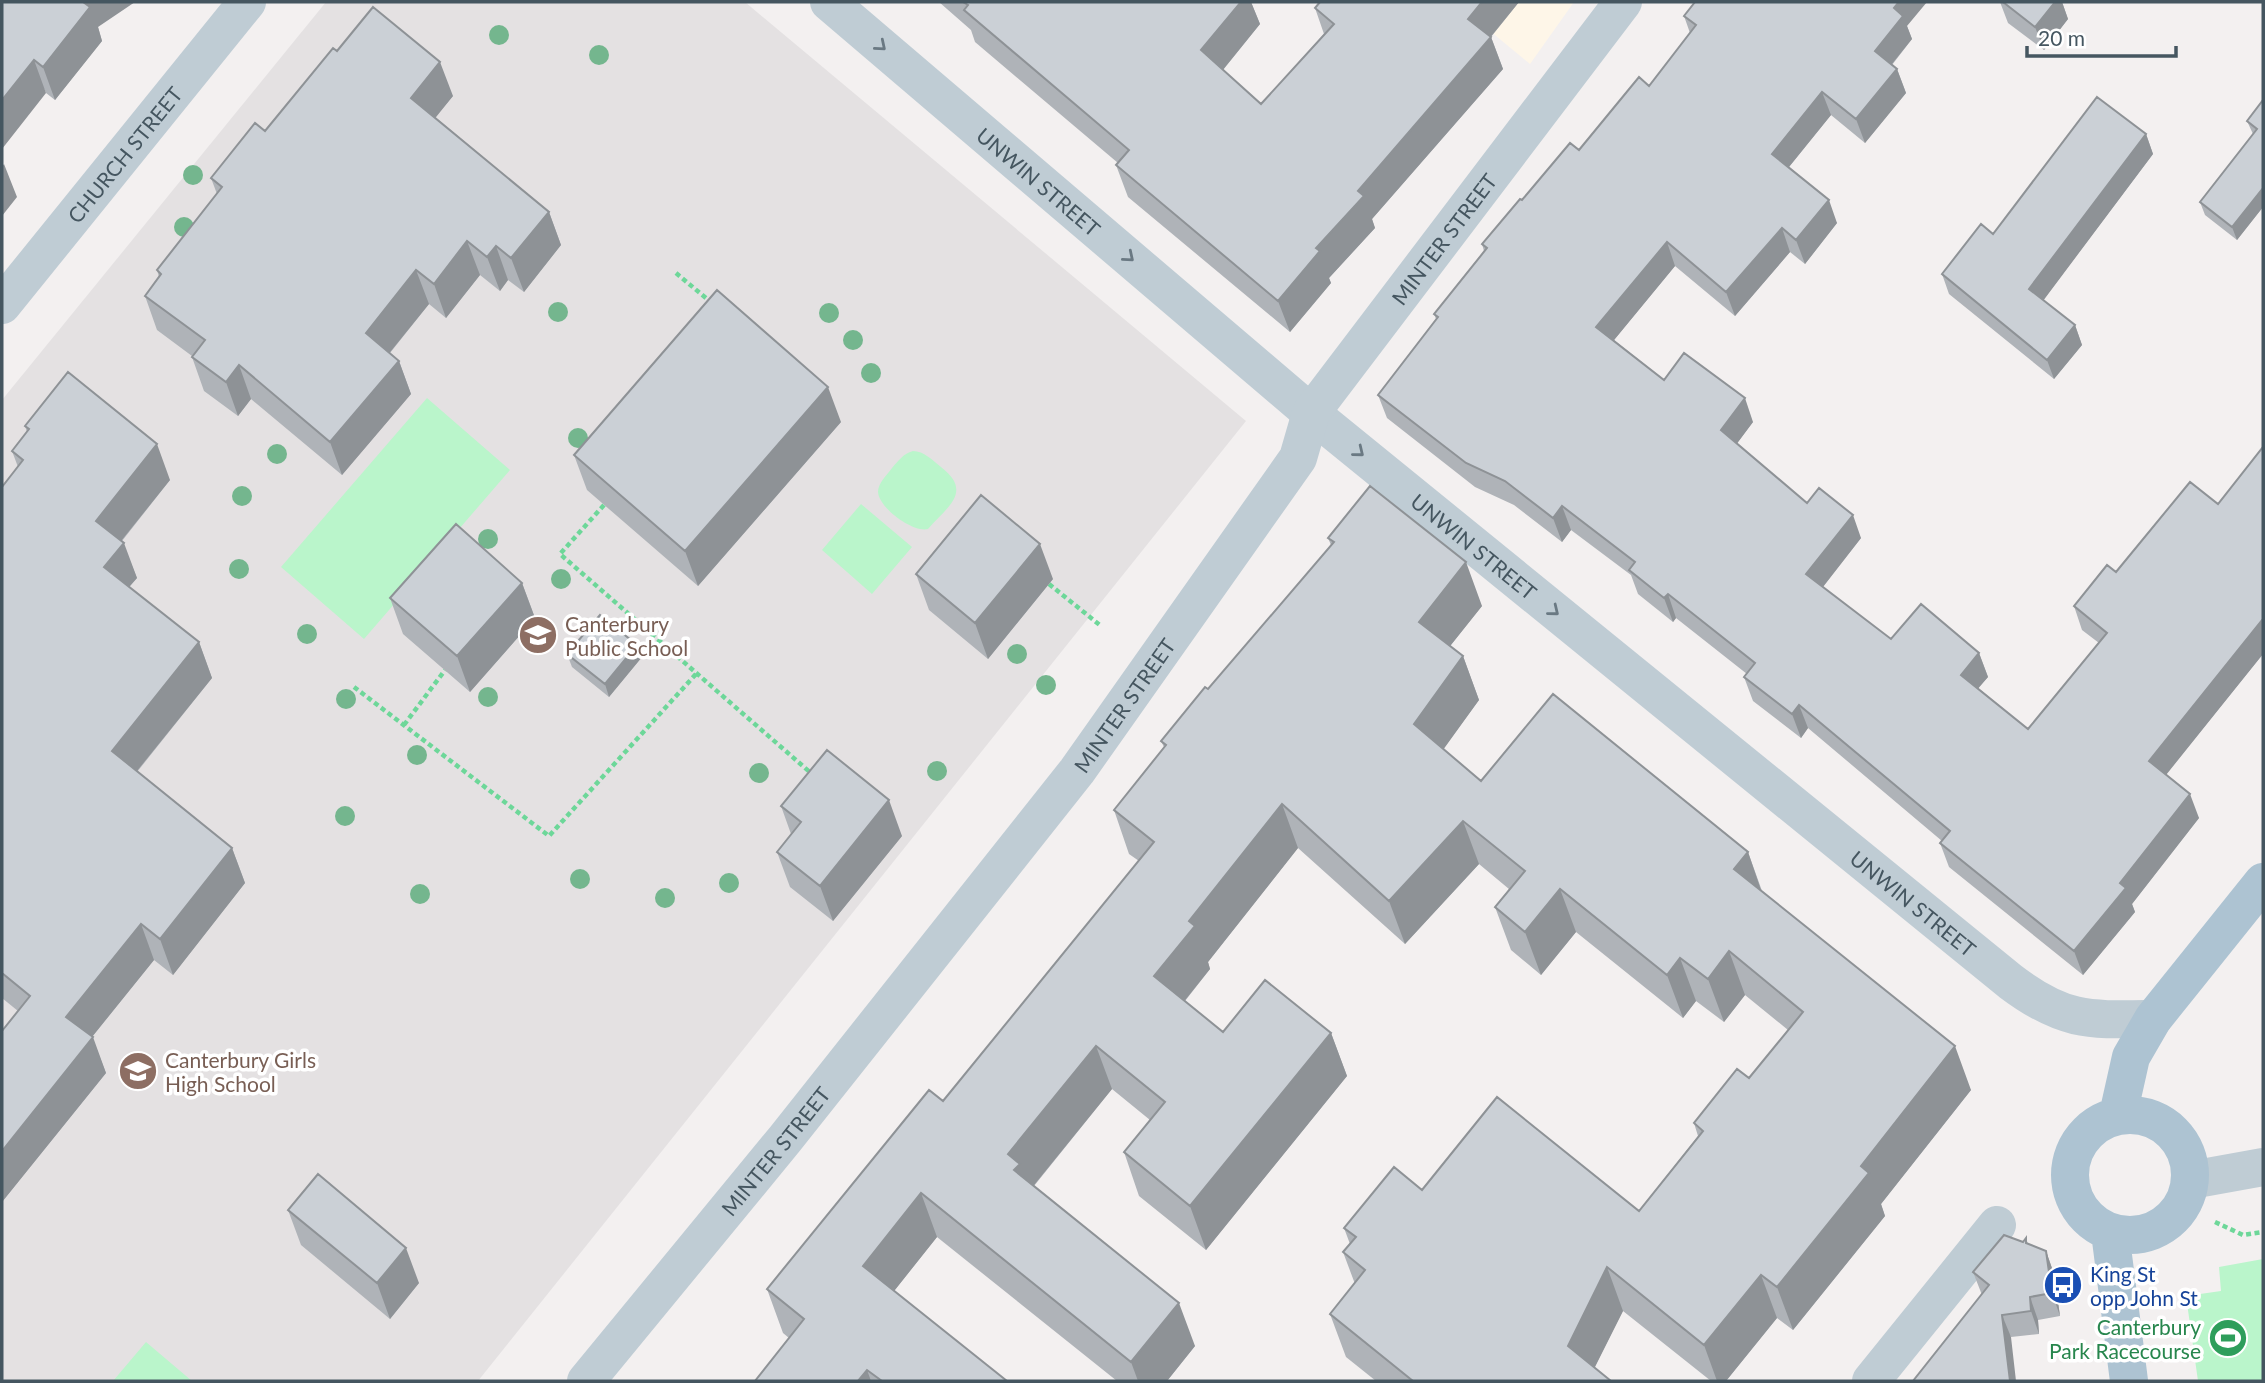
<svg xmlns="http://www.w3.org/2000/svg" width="2265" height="1383" font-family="Lato,sans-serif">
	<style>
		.commercial { fill: #fef6e8 }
		.education { fill: #e4e1e2 }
		.green { fill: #baf5cb }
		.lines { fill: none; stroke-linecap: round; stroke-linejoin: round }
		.path { stroke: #6dd799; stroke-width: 4.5; stroke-dasharray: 5 3.5; stroke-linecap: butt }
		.minor { stroke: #bfccd4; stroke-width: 38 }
		.major { stroke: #adc3d2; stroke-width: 38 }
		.tree { fill: #74b68e }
		.wall { fill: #afb3b8 }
		.shaded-wall { fill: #8e9296 }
		.building { fill: #cbd0d6; stroke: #8e9296; stroke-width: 2 }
		.oneway { stroke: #6a7983 }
		.labels { text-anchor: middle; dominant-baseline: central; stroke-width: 7; stroke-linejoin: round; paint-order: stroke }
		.street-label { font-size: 21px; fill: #455660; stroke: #fff }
		.education-label { font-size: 21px; fill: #785e54; stroke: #fff; text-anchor: start }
		.transit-label { font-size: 21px; fill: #164399; stroke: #fff; text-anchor: start }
		.leisure-label { font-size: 21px; fill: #27864d; stroke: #fff; text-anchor: end }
	</style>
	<rect width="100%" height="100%" fill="#f3f0f0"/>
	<path class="commercial" d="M1455,2h119l-44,62z"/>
	<path class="education" d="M326,2h419l501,419 -768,960h-476v-981z"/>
	<path class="green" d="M427,398l83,72 -146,169 -83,-72z
		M913,451c11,0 19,9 28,16 32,25 7,39 -13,62 -15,4 -49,-21 -50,-37 0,-9 9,-17 14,-24 7,-8 11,-14 21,-17z
		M861,504l51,43 -40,47 -50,-44z
		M2263,1259v122h-65l-12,-85 35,-5 -2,-24z
		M146,1342l46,39h-79z"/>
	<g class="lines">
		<path class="path" d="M676,273l37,31
			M604,505l-44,49 252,220
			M1049,584l52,42
			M354,687l195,149 147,-162
			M404,725l41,-55
			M2215,1222l28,13 20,-3"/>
		<g class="minor">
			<path id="s1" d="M829,2l482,411 700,569c53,40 78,38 142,37"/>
			<path id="s2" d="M2,305l245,-303"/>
			<path d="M2191,1180l72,-13"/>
			<path id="s3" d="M586,1381l199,-242 292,-368 221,-313 13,-45 312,-411"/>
			<path d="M1871,1381l126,-156"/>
		</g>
		<path class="major" d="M2070 1175a60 60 0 1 1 120 0a60 60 0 1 1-120 0Z
			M2118,1115l13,-58 22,-38 110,-137
			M2110,1232l19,149"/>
	</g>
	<g class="tree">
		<circle cx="499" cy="35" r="10"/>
		<circle cx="599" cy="55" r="10"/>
		<circle cx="193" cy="175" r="10"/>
		<circle cx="184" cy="227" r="10"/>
		<circle cx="558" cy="312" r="10"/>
		<circle cx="829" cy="313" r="10"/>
		<circle cx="853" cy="340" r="10"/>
		<circle cx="871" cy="373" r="10"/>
		<circle cx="578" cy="438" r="10"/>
		<circle cx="277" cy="454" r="10"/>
		<circle cx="242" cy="496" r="10"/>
		<circle cx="488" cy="539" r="10"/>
		<circle cx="239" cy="569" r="10"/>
		<circle cx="561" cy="579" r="10"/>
		<circle cx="307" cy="634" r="10"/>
		<circle cx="1017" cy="654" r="10"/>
		<circle cx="1046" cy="685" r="10"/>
		<circle cx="488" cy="697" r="10"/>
		<circle cx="346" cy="699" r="10"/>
		<circle cx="417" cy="755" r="10"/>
		<circle cx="937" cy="771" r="10"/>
		<circle cx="759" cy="773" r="10"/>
		<circle cx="345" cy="816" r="10"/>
		<circle cx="580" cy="879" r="10"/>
		<circle cx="729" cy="883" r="10"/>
		<circle cx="420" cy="894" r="10"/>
		<circle cx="665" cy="898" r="10"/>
	</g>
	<path class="wall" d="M2,2l96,25 4,14 -47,59 -9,-7z
		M939,2h312l9,22 -37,46 38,34 63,-70 -9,-26 5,-6h199l-28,35 12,32 -131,150 3,9 -46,50 2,5 -41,49 -162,-135 -12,-32 2,-2 -143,-121 -4,-12z
		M2000,2h62l6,17 -24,31 -36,-27z
		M1684,16l223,10 5,13 -20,26 5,4 9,24 -41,50 -34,-28 -42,52 48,56 -32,41 -15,-12 -55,64 -60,-50 -61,74 50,40 89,42 -16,21 70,60 54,35 -38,49 68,52 88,14 9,24 -10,11 50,41 71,-86 -17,-13 -8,-24 42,-34 102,-68 45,-57v207l-97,120 33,44 -67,86 3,8 -52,63 -134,-108 -9,-24 2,-2 -134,-113 -7,10 -48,-37 -9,-24 3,-3 -71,-56 -3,4 -35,-28 -7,-19 -60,-45 -9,12 -48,-37 -39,-18 -88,-69 -9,-23 58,-76 -2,-5 50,-63 -2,-7 40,-44 57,-50 70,-64 41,-53z
		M337,51l116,45 -18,21 114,95 12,33 -37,47 -16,-12 -8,11 -20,-16 -34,43 -17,-14 -39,49 9,8 12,33 -69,81 -91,-76 -13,17 -34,-25 -12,-34v-1l-35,-26 -12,-34 14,-19 -2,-7 60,-76 -6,-16 54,-47z
		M2263,100v107l-26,33 -32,-25 -5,-13 53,-68 -6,-13z
		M2146,134l7,20 -110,146 32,25 7,20 -28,34 -105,-85 -7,-20 51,-40z
		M841,422l-143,164 -111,-96 -13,-35z
		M25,426l145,54 -48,61 15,37 -8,9 70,55 13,36 -75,94 95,76 13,35 -72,92 -19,-15 -62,77 14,36 -104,129v-171l16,-20 -16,-13v-511l16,-20 -6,-16 15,-19z
		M1328,538l154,68 -32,40 13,10 16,44 -36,49 38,32 267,71 14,39 209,199 -90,114 4,12 -92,114 -16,-12 -51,63h-15l-88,-70 -29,57 17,13h-235l-30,-24 -16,-43 25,-30 -12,-32 7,-8 -6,-16 78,-38 217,21 59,-75 -4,-13 55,-45 39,-48 -43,-35 -21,27 -28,-21 -13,17 -107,-86 -35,43 -30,-25 -16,-43 14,-18 -30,-25 -74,80 -107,-96 -90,114 2,7 -25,32 38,31 108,1 16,43 -141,174 -67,-54 -15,-44 26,-32 -38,-31 -78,97 161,160 -28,35h-50l-180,-144 -43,54 113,90h-252l34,-43 -6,-5 -16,-44 176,-188 196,-240 -10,-7 -15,-44 50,-63 -3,-6 47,-52 123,-144z
		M916,574l137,5 -65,80 -59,-49z
		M522,583l13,35 -65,74 -67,-58 -13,-36z
		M637,645l5,12 -33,40 -37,-30 -5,-13z
		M781,806l121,30 -69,85 -43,-34 -13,-35 14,-18z
		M288,1210l131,73 -29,36 -89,-74z
		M2026,1238l2,6 18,7 8,23 6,42 -22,4 1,14 -28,3 -29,-42 -9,-23 50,-30z"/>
	<path class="shaded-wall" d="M80,2h55l-37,25 4,14 -47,59 -12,-33z
		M1241,2h10l9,22 -47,58 -12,-32z
		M1482,2h37l-39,48 -12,-31z
		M1899,2h28l-20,24 5,13 -29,36 -8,-24 19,-43z
		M2055,2h7l6,17 -24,31 -9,-23z
		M1491,37l12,32 -131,150 3,9 -46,50 2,5 -41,49 -12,-31 80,-110z
		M34,60l12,33 -44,56v-49z
		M440,62l13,34 -29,36 -13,-34z
		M1897,69l9,24 -41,50 -9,-24z
		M1822,92l9,23 -51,63 -8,-24z
		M2146,134l7,20 -116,155 -8,-20z
		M4,164l13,33 -15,19v-49z
		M2263,188v19l-26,33 -5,-13z
		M1829,200l8,23 -32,41 -9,-24z
		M549,212l12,33 -37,47 -13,-34z
		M1782,228l8,24 -55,64 -9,-24z
		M467,241l13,34 -34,43 -12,-34z
		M1667,242l8,24 -70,85 -9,-24z
		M496,246l12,34 -8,11 -13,-34z
		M416,270l13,34 -51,63 -12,-34z
		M2075,325l7,20 -28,34 -7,-19z
		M399,361l12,33 -69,81 -12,-33z
		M239,365l12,34 -13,17 -12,-34z
		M828,387l13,35 -143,164 -13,-35z
		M1745,398l8,24 -23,31 -9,-23z
		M157,444l13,36 -61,76 -13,-35z
		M1562,506l9,24 -9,12 -9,-24z
		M1853,515l8,23 -46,59 -9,-23z
		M124,543l13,35 -21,24 -12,-35z
		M1040,544l13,35 -65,80 -13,-36z
		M1466,562l16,44 -47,59 -16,-43z
		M522,583l13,35 -65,74 -13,-36z
		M1668,594l8,24 -3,4 -9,-24z
		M2263,619v35l-105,131 -9,-24z
		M199,642l13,36 -88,109 -12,-36z
		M637,645l5,12 -33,40 -4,-13z
		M1979,653l9,24 -18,21 -9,-23z
		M1463,656l16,44 -49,68 -16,-44z
		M1799,705l9,23 -7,10 -9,-24z
		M2190,794l9,24 -67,86 3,8 -52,63 -9,-24 46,-68z
		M889,800l13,36 -69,85 -13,-35z
		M1282,804l16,44 -90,114 2,7 -40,50 -16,-43 35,-55z
		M1463,821l16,43 -74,80 -16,-43z
		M232,848l13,35 -72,92 -13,-36z
		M1748,852l15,44 -29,-27z
		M1560,889l16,43 -35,43 -16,-43z
		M141,924l13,36 -75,93 -13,-36z
		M1729,951l16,44 -21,27 -16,-43z
		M1680,958l16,43 -13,17 -16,-43z
		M1331,1033l16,43 -141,174 -16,-44z
		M93,1037l13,36 -104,129v-51z
		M1096,1046l16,43 -82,101v23l-22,-59z
		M1955,1046l16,44 -90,114 4,12 -92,114 -16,-43 84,-121z
		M921,1193l16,44 -58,73 -16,-44z
		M406,1248l13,35 -29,36 -13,-36z
		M2046,1251l8,23 6,42 -8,-23z
		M1607,1267l16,44 -35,70 -20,-35z
		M1761,1275l16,43 -51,63h-9l-13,-36z
		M2030,1297l8,23 1,14 -8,-23z
		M1179,1303l16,43 -28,35h-29l-7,-19z
		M2002,1315l9,22 5,44h-6z
		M867,1370l4,11h-13z"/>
	<path class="building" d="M2,2h81l7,5 -47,60 -9,-7 -32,40z
		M963,2h278l-40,48 60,54 73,-80 -19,-16 5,-6h162l-14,17 23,18 -133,154 6,5 -48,52 4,3 -42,50 -162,-136 13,-15 -165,-140 4,-5z
		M1695,2h204l-5,6 9,8 -28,35 22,18 -41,50 -34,-27 -50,62 57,46 -33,40 -14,-12 -56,64 -59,-50 -71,85 68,53 20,-27 61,45 -24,32 86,73 12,-15 34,27 -47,59 85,65 30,-35 58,49 -18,22 67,54 79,-96 -33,-27 33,-41 9,7 74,-90 28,22 45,-57v172l-114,142 41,33 -70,89 6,5 -52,63 -134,-108 10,-12 -151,-126 -7,9 -48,-37 11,-14 -87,-69 -4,4 -35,-28 6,-8 -73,-56 -9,12 -48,-37 -39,-18 -88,-68 60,-78 -4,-3 53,-66 -5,-4 38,-45 2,1 48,-57 9,7 60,-73 10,9 47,-61 -12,-9z
		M2003,2h52l-20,25z
		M373,7l67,55 -29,36 138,114 -38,46 -15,-12 -9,11 -20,-16 -33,43 -18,-14 -50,63 33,28 -69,81 -91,-77 -13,17 -34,-25 13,-17 -60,-44 16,-22 -4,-4 65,-83 -11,-9 44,-55 10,8 68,-83 4,3z
		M2097,97l49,37 -117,155 46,36 -28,35 -105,-86 39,-50 12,10z
		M2263,100v88l-31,39 -32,-25 57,-73 -10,-8z
		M717,290l111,97 -143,164 -111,-96z
		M68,372l89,72 -61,77 28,22 -20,24 95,75 -87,109 120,97 -72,91 -19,-15 -75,93 27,20 -91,114v-120l28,-35 -28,-23v-486l21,-27 -11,-9 17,-22 -4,-3z
		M1370,486l96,76 -47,60 44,34 -49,68 67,57 72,-87 195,158 -14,17 221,177 -94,120 8,7 -92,114 -16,-12 -57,70 -97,-78 -39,79 43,35h-198l-83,-67 35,-44 -22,-18 13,-15 -12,-9 50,-61 28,23 75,-93 142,114 64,-80 -9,-8 43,-54 12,9 54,-66 -74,-61 -21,28 -28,-21 -13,17 -107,-86 -35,43 -30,-25 30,-36 -62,-50 -74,80 -107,-97 -93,117 6,5 -41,50 69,56 42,-52 66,53 -141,173 -66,-54 41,-50 -69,-56 -88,108 12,10 -6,6 165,133 -48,59 -210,-169 -58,73 144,115h-125l-15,-11 -9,11h-103l49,-62 -37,-30 162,-199 14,11 211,-259 -40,-32 52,-65 -5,-4 44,-54 3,2 126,-147 -6,-4z
		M981,495l59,49 -65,79 -59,-49z
		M456,524l66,59 -65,73 -67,-58z
		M600,615l37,30 -32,39 -38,-30z
		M827,750l62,50 -69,86 -43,-34 24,-30 -20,-16z
		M318,1174l88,74 -29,35 -89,-73z
		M2004,1235l19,7 3,-4v5l20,8 6,42 -22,4 1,14 -29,4 8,66h-97l76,-96 -16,-13z"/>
	<defs><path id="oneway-chevron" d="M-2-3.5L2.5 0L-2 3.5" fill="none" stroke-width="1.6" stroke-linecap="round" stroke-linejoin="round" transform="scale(1.75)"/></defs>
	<g class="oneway">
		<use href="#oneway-chevron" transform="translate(881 46) rotate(40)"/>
		<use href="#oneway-chevron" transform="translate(1129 257) rotate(40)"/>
		<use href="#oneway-chevron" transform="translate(1359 452) rotate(39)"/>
		<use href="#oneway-chevron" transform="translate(1554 611) rotate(39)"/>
	</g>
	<defs>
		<g id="school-disc" transform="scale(2.0125)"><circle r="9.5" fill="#8d6e63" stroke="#fff"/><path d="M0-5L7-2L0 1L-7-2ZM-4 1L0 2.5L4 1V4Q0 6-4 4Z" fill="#fff"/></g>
		<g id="bus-disc" transform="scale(2.0125)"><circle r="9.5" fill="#1a4fb4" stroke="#fff"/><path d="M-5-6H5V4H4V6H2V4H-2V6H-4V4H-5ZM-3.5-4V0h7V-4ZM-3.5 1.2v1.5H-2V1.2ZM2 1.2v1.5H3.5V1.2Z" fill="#fff"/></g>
		<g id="stadium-disc" transform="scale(2.0125)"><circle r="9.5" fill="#2e9e5b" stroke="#fff"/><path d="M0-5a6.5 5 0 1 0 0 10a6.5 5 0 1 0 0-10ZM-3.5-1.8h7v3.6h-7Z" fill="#fff"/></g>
	</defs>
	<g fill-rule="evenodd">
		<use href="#school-disc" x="538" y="635"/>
		<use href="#school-disc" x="138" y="1071"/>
		<use href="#bus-disc" x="2063" y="1285"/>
		<use href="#stadium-disc" x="2228" y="1338"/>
	</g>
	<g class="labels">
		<g class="street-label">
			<text stroke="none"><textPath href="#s2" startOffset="194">CHURCH STREET</textPath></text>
			<text stroke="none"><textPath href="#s1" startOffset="276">UNWIN STREET</textPath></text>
			<text stroke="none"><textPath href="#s3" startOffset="1432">MINTER STREET</textPath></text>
			<text stroke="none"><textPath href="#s1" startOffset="844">UNWIN STREET</textPath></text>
			<text stroke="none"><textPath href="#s3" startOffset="864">MINTER STREET</textPath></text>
			<text stroke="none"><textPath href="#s1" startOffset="1410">UNWIN STREET</textPath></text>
			<text stroke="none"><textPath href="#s3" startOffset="298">MINTER STREET</textPath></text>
		</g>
		<g class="education-label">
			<text x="565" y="623">Canterbury<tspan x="565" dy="24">Public School</tspan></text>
			<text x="165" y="1059">Canterbury Girls<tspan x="165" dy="24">High School</tspan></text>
		</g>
		<g class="transit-label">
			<text x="2090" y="1273">King St<tspan x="2090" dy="24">opp John St</tspan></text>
		</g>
		<g class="leisure-label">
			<text x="2201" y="1326">Canterbury<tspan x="2201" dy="24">Park Racecourse</tspan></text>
		</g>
	</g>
	<rect width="2265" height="1383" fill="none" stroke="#455660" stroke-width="7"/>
	<path d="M2027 46v10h149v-10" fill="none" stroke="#455660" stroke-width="3.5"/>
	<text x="2038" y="46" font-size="21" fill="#455660" stroke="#ffffff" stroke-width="5" paint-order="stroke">20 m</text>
</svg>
